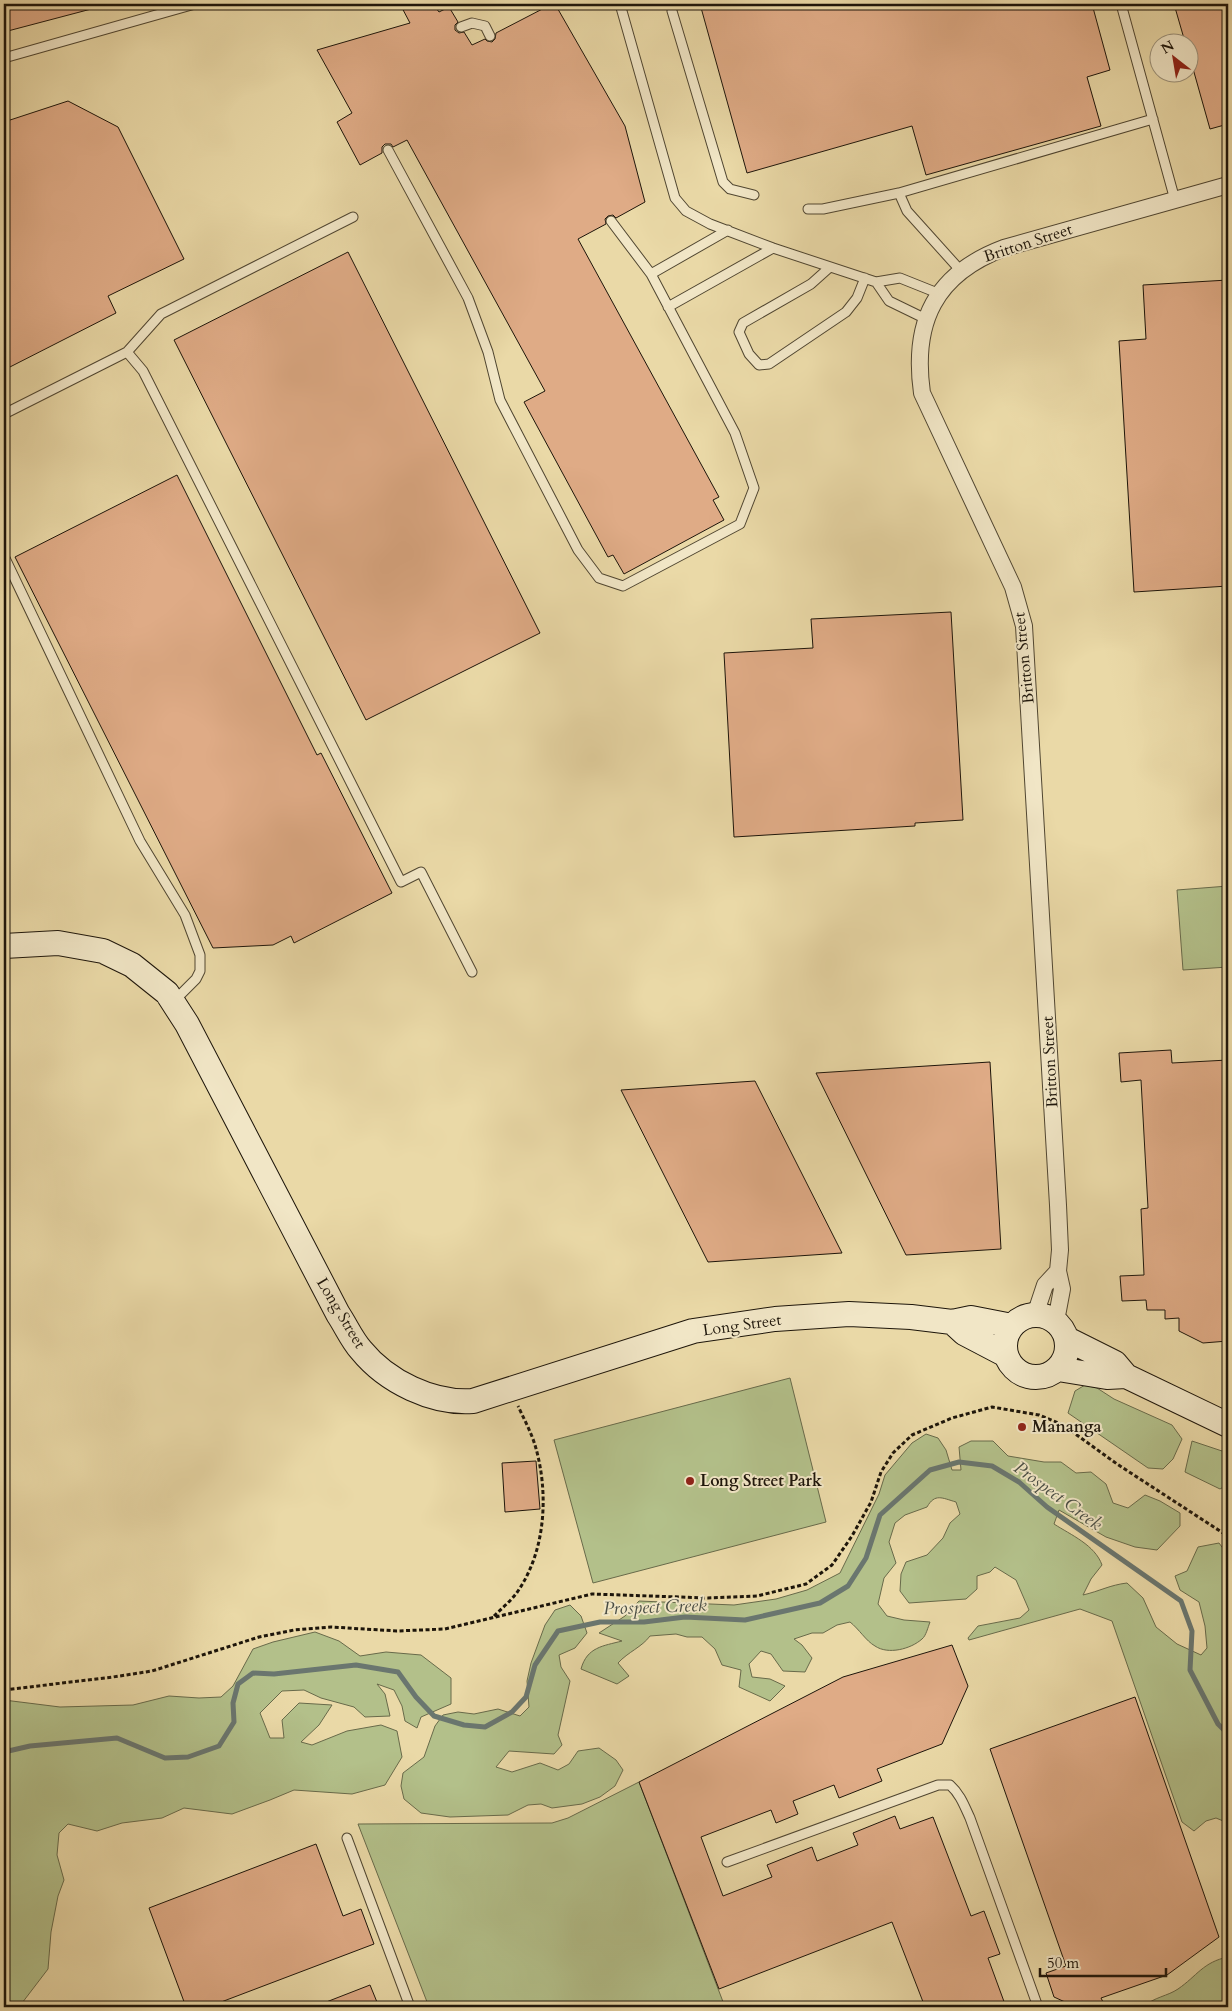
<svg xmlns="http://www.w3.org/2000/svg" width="1232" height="2011" font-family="Cardo,serif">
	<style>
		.green { fill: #b3c08a; stroke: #686a4a }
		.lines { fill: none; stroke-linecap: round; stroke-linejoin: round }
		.stream { stroke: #6a766f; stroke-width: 5 }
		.building { fill: #dfab86; stroke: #1d150a }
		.lane-casing { stroke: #504631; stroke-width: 11 }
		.street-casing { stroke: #504631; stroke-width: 18 }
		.secondary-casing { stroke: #1d150a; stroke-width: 26 }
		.path { stroke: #1d150a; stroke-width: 3; stroke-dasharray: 4 2.5; stroke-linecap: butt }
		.lane { stroke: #f1e6c6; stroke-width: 9 }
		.street { stroke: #f1e6c6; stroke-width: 16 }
		.secondary { stroke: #f1e6c6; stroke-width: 24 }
		.poi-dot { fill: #8f2418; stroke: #f1e6c6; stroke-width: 2 }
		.labels { text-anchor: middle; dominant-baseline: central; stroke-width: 4; stroke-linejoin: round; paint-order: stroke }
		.street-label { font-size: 16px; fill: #1d150a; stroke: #f1e6c6 }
		.poi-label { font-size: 16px; font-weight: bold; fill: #1d150a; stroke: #f1e6c6; text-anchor: start }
		.water-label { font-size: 18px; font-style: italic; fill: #4a4e45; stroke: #f1e6c6 }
	</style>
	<rect width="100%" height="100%" fill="#ead9a7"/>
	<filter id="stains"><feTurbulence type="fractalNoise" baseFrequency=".004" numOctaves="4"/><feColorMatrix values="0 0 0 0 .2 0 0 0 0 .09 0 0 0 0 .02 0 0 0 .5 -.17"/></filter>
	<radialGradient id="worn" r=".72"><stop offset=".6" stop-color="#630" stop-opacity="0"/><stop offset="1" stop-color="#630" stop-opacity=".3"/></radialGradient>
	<path class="green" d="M1228,886v81l-45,3 -6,-80z
		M790,1378l36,144 -233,61 -39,-143z
		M1085,1385l12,3 17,11 58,26 10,14 -9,20 -10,10 -15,-1 -80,-55 7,-22z
		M926,1434l12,4 8,12 6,20h9l-2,-23 12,-6h22l15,15 36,6h17l15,11 15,-1 15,12 7,19 15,5 17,-13 15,6 20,12v13l-23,24 -22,-3 -29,-10 -47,-27 -5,14c17,11 41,21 48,41l-11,14 -8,16c17,-4 27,-10 44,-12l16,15 13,29 21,17 24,11 6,-7 -2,-22 -6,-24 -19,-12 -5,-14 12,-5 11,-24 21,-4 9,12v268l-12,-5 -10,3 -12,10 -12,-9 -70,-201 -32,-12 -111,31 -1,-2 10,-12 42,-8 9,-8 -13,-30 -21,-13 -5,5 -13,4v13l-11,10 -57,4 -9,-12 1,-17 5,-12 21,-7 16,-17 7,-15 10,-9 -4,-12c-14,-4 -21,-9 -29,5l-22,8 -10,8 -6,19 7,21 -12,15 -6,26 9,12 17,4 26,2c-2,5 -4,14 -8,17 -11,10 -34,16 -47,7 -9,-5 -16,-17 -25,-24l-13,3 -14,8h-11l-18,6 8,6 10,13 -7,14 -22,-1 -12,-17 -10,-3 -12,13 3,13 18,2 15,7 -15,15 -31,-14 2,-17 -19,-5 -7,-16 -13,-12h-15l-11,-3 -26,2c-8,11 -22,16 -32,27l11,13 -12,8 -36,-15c6,-22 22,-23 41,-28l-23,-8 26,-17 14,-15 95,4 42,-6 31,-9 33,-17 39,-79 6,-19 27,-32z
		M1192,1441l36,12c0,11 -3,20 -1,32l-7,4 -35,-17z
		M570,1605l11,11 6,17 -12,15 -16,7 2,12 9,14 -12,54 4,10 -8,9 -45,-3 -13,16 16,5 28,-9 18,7 11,-6 9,-13 21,-3 17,12 7,10 -8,16 -15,11 -18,7 -30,4 -11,-4 -13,1 -20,10 -58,2 -29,-4 -17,-14 -3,-13 2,-13 21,-16 11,-31 8,-11 15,-3 16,2 24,-5 22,7 9,-9 -2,-26 4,-18 14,-38 10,-15z
		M315,1632l24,9 21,15 26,-4 35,3 30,23v26l-30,13 -4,11 -12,-7 -3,-15 -8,-16 -17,-6 8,10 5,22 -25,1 -11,-10 -33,-9 -17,-8 -22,1 -22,22 10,25h14l-2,-18 17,-17 33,2 -13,20 -18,17 11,3 35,-14 34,-6 16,6 5,26 -17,28 -33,9 -58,-4 -24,10 -38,14 -48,-6 -22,10 -40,5 -25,8 -29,-7 -9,9 -2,22 7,25 -6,16 -7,36 -3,37 -29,38h-15v-307l56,7 73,-2 36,-9 30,2 22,-1 12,-11 20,-37 20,-7z
		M639,1782l86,225h-296l-71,-183 194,-1 16,-5z
		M1228,1957v50h-85c11,-10 25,-11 35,-18 19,-13 25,-27 50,-32z"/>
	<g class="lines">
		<path class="stream" d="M4,1752l26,-6 87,-8 48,20 23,-1 31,-11 15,-24 -1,-19 5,-19 15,-11 21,1 82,-9 42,7 18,25 18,19 30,9 21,2 27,-15 14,-15 9,-32 23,-34 42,-9h44l41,-5 60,3 75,-17 28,-17 18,-28 14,-43 50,-45 29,-8 33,4 27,16 28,25 134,94 11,30 -2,39 28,54 10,10"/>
	</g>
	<path class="building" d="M4,4h91v4l-91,24z
		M400,4h33l6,8 10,-5 9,15 -3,3v5l4,3 5,-1 8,13 13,-6 2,2 5,1 3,-3 1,-6 56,-29h3l70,122 20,76 -29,16 -3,-3 -5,1 -3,3 1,5 -28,15 141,258 -6,3 11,20 -100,54 -11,-19 -5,2 -84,-155 21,-11 -138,-251 -14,7 -2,-3h-6l-3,3v6l-22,12 -23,-43 15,-9 -35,-63 93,-27z
		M700,4h392l18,66 -23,7 14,49 -175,49 -14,-49 -165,47z
		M1174,4h54v120l-18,5 -20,-71v-16h-5z
		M68,101l50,26 66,132 -76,37 8,17 -112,57v-248z
		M348,252l192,381 -174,87 -192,-380z
		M1228,280v306l-94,6 -15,-251 27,-2 -3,-54z
		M177,475l140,280 4,-2 71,140 -98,50 -3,-7 -18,9 -60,3 -198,-391z
		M951,612l12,208 -48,3v3l-181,11 -10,-184 89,-5 -2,-29z
		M1171,1050l1,13 56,-3v281l-25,2 -24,-12v-13l-14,1v-9h-18l-1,-10 -24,1 -2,-25 24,-1 -3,-66 7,-1 -7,-128 -20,2 -2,-29z
		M990,1062l11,187 -95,6 -90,-182z
		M755,1081l87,172 -134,9 -87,-172z
		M536,1461l4,48 -35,3 -3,-49z
		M952,1645l16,41 -26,58 -65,25 5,12 -43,17 -5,-13 -41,16 5,13 -22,9 -5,-13 -70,27 22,59 49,-19 -5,-12 45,-18 5,14 41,-16 -5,-12 42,-17 5,13 33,-12 38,99 13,-5 16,43 -12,4 18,49h-81l-33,-85 -173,67 -80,-207 204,-105z
		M1135,1697l84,240 -52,38 -66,23 2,4 -16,5h-11l-22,-10 -8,-24 20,-7 -76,-217z
		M316,1844l27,72 18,-7 13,35 -166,63h-22l-37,-99z
		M370,1985l9,22h-63v-1z"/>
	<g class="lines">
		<g class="lane-casing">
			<path id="lane" d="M620,4l55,194 11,13 24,13 63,24 103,34 24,-4 40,16
				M1121,4l54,196
				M672,11l51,171 7,7 24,6
				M461,27l11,-4 13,3 5,10
				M4,58l191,-54
				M388,150l80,148 20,54 12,48 78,150 21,28 24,8 117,-62 14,-36 -19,-55 -84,-159 -40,-53
				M899,193l8,18 54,60
				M808,209h15l76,-16 254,-74
				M830,267l-19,17 -68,39 -4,9 10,22 10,11 10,-1 77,-52 11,-14 8,-20
				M651,274l77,-44
				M876,282l13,19 37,18
				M668,307l105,-59
				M127,352l16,19 258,511 20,-10 51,100
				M4,414l123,-62 34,-38 192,-97
				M4,556l136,285 45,74 15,40v16l-4,8 -23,23
				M347,1838l63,169
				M727,1862l211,-77h12c10,9 14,20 20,33l68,189"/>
		</g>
		<g class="street-casing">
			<path id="street" d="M1035,1315l10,-30 13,-14
				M1056,1321l6,-32 -4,-18 2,-21 -2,-45 -34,-579 -11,-39 -91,-194c-10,-71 13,-119 82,-145l224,-63"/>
		</g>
		<g class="secondary-casing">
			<path id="secondary" d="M4,946l54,-3 45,8 29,14 35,28 20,31 151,290c8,12 14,26 23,36 26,32 72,54 112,51l220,-70 82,-12 74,-5 62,3 41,5 19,-4 41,8
				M1005 1346a31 31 0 1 1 62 0a31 31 0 1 1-62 0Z
				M952,1322l12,11 42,22
				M1067,1339l48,24 11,13 102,49
				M1058,1369l49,8 19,-1"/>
		</g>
		<path class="path" d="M494,1616c8,-8 18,-16 24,-25 28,-41 31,-99 17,-146 -4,-13 -11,-26 -17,-39
			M4,1690l109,-13 39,-6 107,-34 35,-7 37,-3 66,4 48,-2 147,-35 116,4 49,-2 49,-12 26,-19 20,-29 19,-34 10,-30 12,-19 19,-18 40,-17 40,-11 47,8 24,10 54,39 106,69 5,5"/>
		<use href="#lane" class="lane"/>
		<use href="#street" class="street"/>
		<use href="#secondary" class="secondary"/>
	</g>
	<g class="poi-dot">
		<circle cx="1022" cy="1427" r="5"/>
		<circle cx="690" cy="1481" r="5"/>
	</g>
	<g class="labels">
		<g class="street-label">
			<text transform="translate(1028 243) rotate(-18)">Britton Street</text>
			<text transform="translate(1024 658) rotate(-96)">Britton Street</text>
			<text transform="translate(1050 1062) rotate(-93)">Britton Street</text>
			<text transform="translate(341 1313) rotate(59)">Long Street</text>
			<text transform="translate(742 1325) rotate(-8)">Long Street</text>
		</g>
		<g class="poi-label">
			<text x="1032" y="1427">Mananga</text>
			<text x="700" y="1481">Long Street Park</text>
		</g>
		<g class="water-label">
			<text transform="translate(1058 1496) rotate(36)">Prospect Creek</text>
			<text transform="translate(655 1607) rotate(-2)">Prospect Creek</text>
		</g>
	</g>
	<rect width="1232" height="2011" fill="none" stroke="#ead9a7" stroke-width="20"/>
	<rect x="5" y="5" width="1222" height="2001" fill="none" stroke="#1d150a" stroke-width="2.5"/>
	<rect x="10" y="10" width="1212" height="1991" fill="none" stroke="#1d150a"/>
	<g transform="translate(1174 58) rotate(329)"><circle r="24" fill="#f1e6c6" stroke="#9c927b"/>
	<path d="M0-4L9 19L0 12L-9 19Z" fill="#8f2418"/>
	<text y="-8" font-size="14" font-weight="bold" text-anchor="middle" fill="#1d150a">N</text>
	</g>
	<path d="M1040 1968v8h126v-8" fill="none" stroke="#1d150a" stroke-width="2.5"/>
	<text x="1047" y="1968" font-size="15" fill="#1d150a" stroke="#f1e6c6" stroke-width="4" paint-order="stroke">50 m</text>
	<rect width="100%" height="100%" filter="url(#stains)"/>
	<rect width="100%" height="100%" fill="url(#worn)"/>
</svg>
